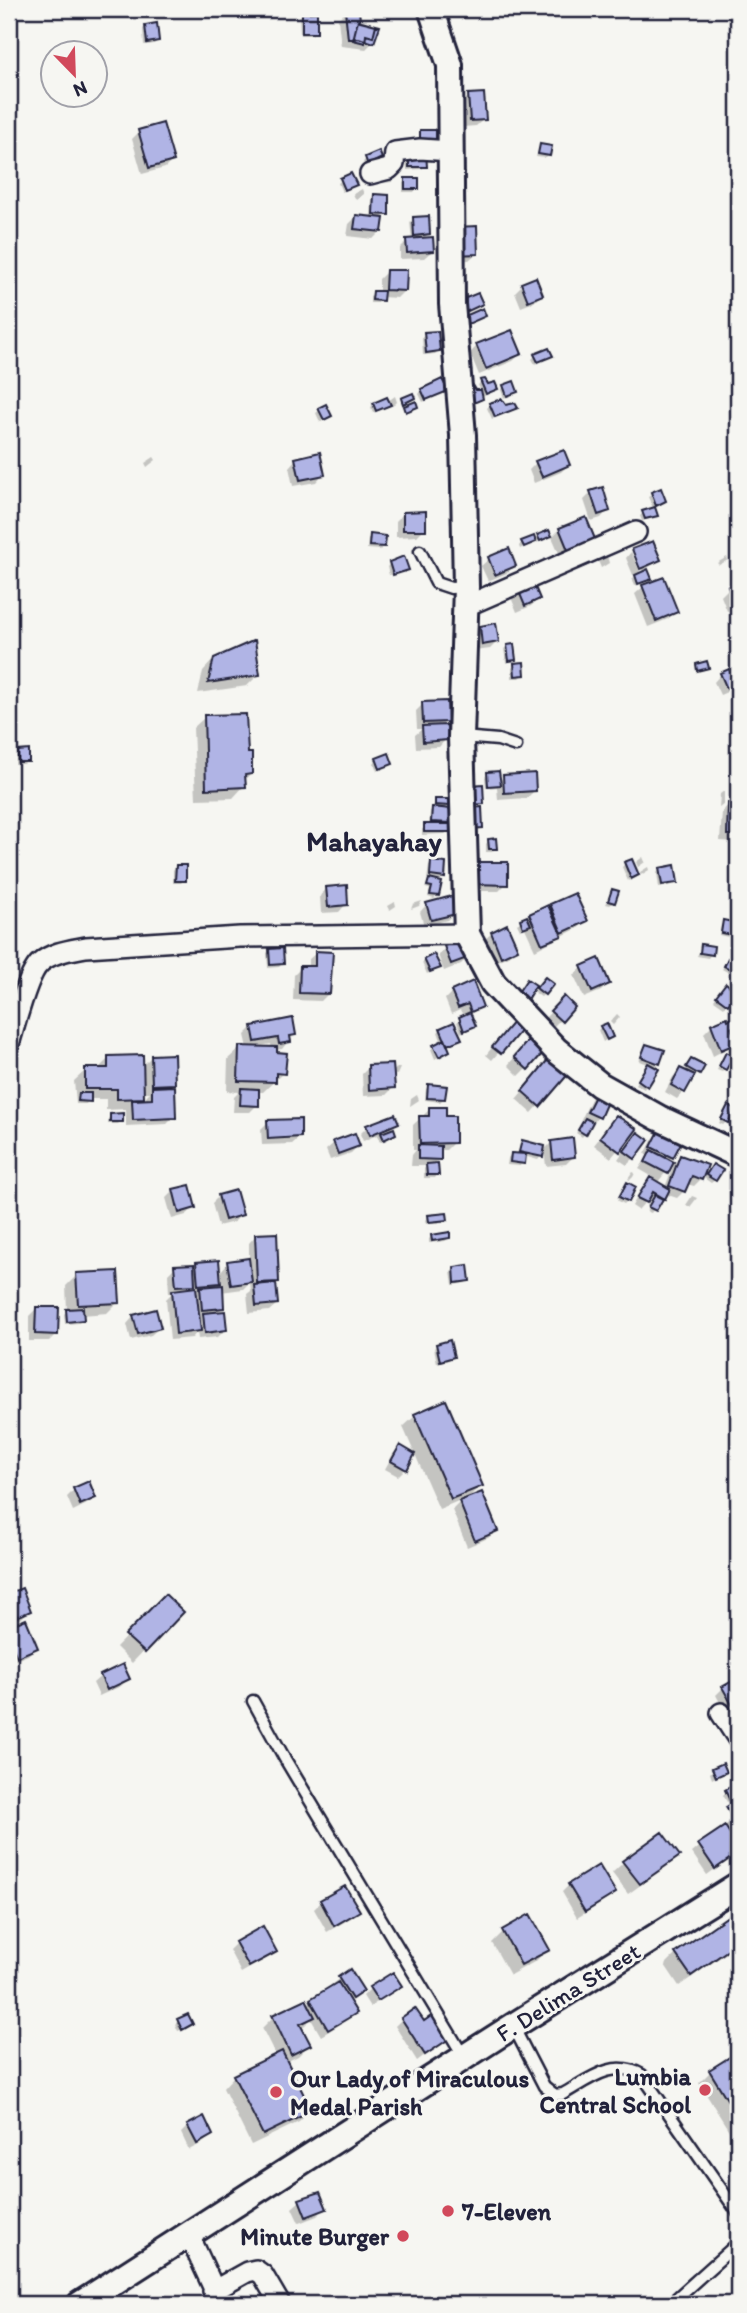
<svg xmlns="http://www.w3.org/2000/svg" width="747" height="2313" font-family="Itim,sans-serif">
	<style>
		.shadow { fill: #0003; fill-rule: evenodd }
		.building { fill: #b0b4e5; stroke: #22223b; stroke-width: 2 }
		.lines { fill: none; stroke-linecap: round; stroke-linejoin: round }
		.service-casing { stroke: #22223b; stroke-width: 15 }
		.minor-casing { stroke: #22223b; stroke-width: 24 }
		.tertiary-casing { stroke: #22223b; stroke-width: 30 }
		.service { stroke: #f6f6f2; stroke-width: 10 }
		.minor { stroke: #f6f6f2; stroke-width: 19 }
		.tertiary { stroke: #f6f6f2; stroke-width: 24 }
		.poi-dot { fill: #d1495b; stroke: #f6f6f2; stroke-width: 2.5 }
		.labels { text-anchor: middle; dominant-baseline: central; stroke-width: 6; stroke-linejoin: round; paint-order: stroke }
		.street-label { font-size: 24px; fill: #22223b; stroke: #f6f6f2 }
		.poi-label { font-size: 24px; font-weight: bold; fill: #22223b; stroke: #f6f6f2; text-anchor: end }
		.quarter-label { font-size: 28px; font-weight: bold; fill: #22223b; stroke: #f6f6f2 }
	</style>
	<rect width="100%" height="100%" fill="#f6f6f2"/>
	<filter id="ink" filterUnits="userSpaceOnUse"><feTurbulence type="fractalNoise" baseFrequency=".0143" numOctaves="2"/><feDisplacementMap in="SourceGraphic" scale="14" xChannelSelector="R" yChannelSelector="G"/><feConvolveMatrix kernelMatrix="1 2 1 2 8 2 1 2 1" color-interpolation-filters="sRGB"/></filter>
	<g filter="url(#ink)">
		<path class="shadow" d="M346,11l13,11 14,20 -7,7 -25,-3 -3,-27z
			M303,14l12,18 -3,3h-12l-1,-18z
			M146,26l11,15 -3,3 -10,1 -1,-16z
			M469,96l15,23 -8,7 -13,1 -1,-24z
			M139,132l33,29 -7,7 -23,6 -10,-35z
			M540,146l9,9 -3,3 -10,-1z
			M458,154h7v15l-3,3z
			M406,157l19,9 -3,3 -15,1z
			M380,158l-15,8 -2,-4 3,-3z
			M394,173l1,5 -3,4 -11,1v-6z
			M350,175l1,12 -9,5 -4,-9z
			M406,180l11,8 -3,4h-11v-9z
			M362,189l2,5 -8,6 -3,-6z
			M375,196l12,18 -5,3 -2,15 -7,7 -26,-3 2,-12 7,-7 15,2 1,-20z
			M414,219l14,15 -6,6 10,11 -8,7 -24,1v-11l7,-7 5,-1 -2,-18z
			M448,236l29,17 -8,7 -20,1z
			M386,272l19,18 -8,8 -16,-1 -3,6h-8v-7l4,-3h5v-14z
			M522,285l19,10 -7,7 -13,5 -6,-15z
			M482,311l2,5 -3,3 -16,6 4,10 -3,3 -4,-17z
			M425,334l13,17 -3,3 -12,1 -1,-18z
			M477,346l43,8 -7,7 -34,14 -9,-22z
			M535,356h16l-16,8 -3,-5z
			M481,382l15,7 -29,17 8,-14 6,-1 -3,-6z
			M504,387l12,5 -12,6 -3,-8z
			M422,390h24l-23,12 -4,-8z
			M395,396l2,6 -3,3 -3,1 -2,-2 -16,9 -2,-6 3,-3 13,-2z
			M490,405l15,2 11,1 -24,11 -5,-11z
			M325,406l2,13 -7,3 -4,-9z
			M154,457l2,3 -9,7 -2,-4z
			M296,459l27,15 -7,8 -23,4 -4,-19z
			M536,463l32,2 -7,7 -27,11 -5,-13z
			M660,490l4,11 -10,6 2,8 -3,3 -11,3 -2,-5 3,-3 11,-3 -6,-13z
			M591,493l17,17 -7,8 -10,3 -7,-21z
			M404,513l20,16 -7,7 -21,1v-16z
			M560,529l35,15 -32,18 -11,-25z
			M550,535l-3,3 -11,5 -1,-2 -15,8 -1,-3 3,-4 12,-1 4,-5z
			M371,536l12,11 -3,3 -13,-1 1,-10z
			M633,551l26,9 -13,9 4,9 -15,8 -3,-7 8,-7 2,6 3,-2z
			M738,551v17l-2,1 -5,-12z
			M631,552l9,20 -7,3 -7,-17z
			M607,556l2,7 -8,5 -3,-7z
			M727,557l1,3 -9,5 -2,-2z
			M489,559l25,6 -7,8 -19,8 -7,-15z
			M390,563l16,6 -17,6 -2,-8z
			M738,585v22l-11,4 -6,-15 8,-8z
			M643,587l33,24 -8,8 -20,8 -13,-33z
			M518,588l20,11 -7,7 -14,6 -7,-17z
			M481,627l16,15 -7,7 -15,2 -2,-16z
			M507,646l7,13 -8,4 -2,-14z
			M214,659l45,15 -12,12 -49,7 5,-22z
			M515,665l8,10 -3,3h-8v-10z
			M721,674l10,3 7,-3v20l-2,-6 -16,7 -6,-13z
			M423,704l23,17 -6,6 6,12 -7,8 -23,1 -1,-13 7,-6h-5l-1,-18z
			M205,717l41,38 5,19 -7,7v5l-11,12 -37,1 -3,-71z
			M18,752l9,9 -3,3h-9v-9z
			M377,759l14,4 -14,8 -3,-8z
			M488,773l11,9 5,-6 30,15 -7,7 -29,2 -1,-13 -11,1 -1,-11z
			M724,791v13l-5,4 1,-14z
			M436,800l11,5 -4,5h6v21l-4,3 -23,1v-6l7,-3 1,-14z
			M729,804l9,1v34l-3,3 -15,-1 2,-29z
			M489,840l6,8 -3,4h-6v-8z
			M643,857l2,5 -7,5 -2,-5z
			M432,863l11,14 -6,6v12l-3,4 -6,-2 2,-8 -5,-1 6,-9h-4l2,-13z
			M625,864l12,11 -9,6 -6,-14z
			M176,866l8,14 -3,3h-8v-13z
			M648,867l1,3 -8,5 -1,-3z
			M660,869l16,13 -4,3 -13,3 -2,-15z
			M467,871l39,13 -7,7h-32z
			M327,888l19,16 -7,8 -18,1 -1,-17z
			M612,891l2,11 -4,3 -4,-1z
			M574,895l12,26 -8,7 -43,22 -10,-22 -5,2 -3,-6 13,-9z
			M422,901l-3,5 -8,3 2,-5z
			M395,902l1,4 -6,4 -2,-4z
			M427,904l28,9 -8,7 -23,6 -4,-14z
			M724,922l14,3 -1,14 -18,-4 2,-10z
			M492,933l24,16 -8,7 -14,7 -10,-23z
			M702,946l9,8 -3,4 -11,-2z
			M445,948l23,9 -7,7 -17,7 -6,-16z
			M270,950l12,14 -3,3 -11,1 -1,-15z
			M316,953l12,41 -7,7 -28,-1 1,-25 7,-7h7v-8z
			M425,960l14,7 -12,7 -5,-11z
			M729,960l3,10 -3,3 -7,-4z
			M598,961l10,23 -7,7 -17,7 -10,-23 8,-7z
			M542,982l2,12 -3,3 -7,-5z
			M723,988l12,5 -11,14 -10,-7z
			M452,992l29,14 -11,9 4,10 -13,8 -4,-11 7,-5 -4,-7 -9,4 -6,-15z
			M564,999l9,8 -20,20 -9,-8z
			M617,1014l3,3 -7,8 -3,-3z
			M726,1020l1,3 8,2 -5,5 3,6 5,-6v21l-5,1 -1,-6 -19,10 -9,-23 8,-8z
			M253,1027l41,7 -12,15 -7,1 8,23 -20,19h-6v13l-7,7h-17l1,-15 5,-5 -12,-1 1,-32 12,-11h8l-3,-13zM271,1044l1,4h-12l-1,-2z
			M601,1027l10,9 -8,6 -5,-12z
			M520,1028l-28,32 -6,-5 20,-25z
			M441,1029l19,10 -14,8 2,4 -13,8 -4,-10 11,-6 -4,-11z
			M527,1043l-1,26 -7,7 -11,-11z
			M646,1046l12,17 -4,5 -10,21 -8,-5 13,-20 -10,-3z
			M151,1057l22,27 -4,4 5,29 -7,7 -41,2v-17l-20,1v-11h-17l-3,5h-10l-2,-23 12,-11h11l12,-12 32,9zM142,1092h8l-4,4v5h-7l3,-3z
			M723,1058l2,11 -3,3 -5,-2z
			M689,1064l9,9 -3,4 -2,-2 -9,16 -7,8 -12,-7 8,-15 8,-7 3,2z
			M544,1066l-5,39 -7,8 -16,-14z
			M369,1067l23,5 5,-4h3l-3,7 -5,-1 1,14 -7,7 -23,1 -1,-22z
			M429,1086l14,13 -3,3 -15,-2 1,-11z
			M598,1092v25l-16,20 -6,-4 8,-12 -3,-1 10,-21z
			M417,1095l2,5 -9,6 1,-7z
			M728,1107l-2,15 -3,3 -4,-2z
			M430,1109l15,9 9,24 -8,8h-7v9l-6,6 4,9 -3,4h-10v-9l2,-3h-15l1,-11 4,-5h-3v-25z
			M737,1110l1,1v20l-10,-4z
			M111,1115l10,6 -3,3h-10v-5z
			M616,1117l18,13 -23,28 -17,-13z
			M268,1122l32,15 -8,7 -30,1 -1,-16z
			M397,1123l-5,5 2,6 -14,8 -3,-7 -14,6 -3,-7 7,-7z
			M661,1131l11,26 -4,4 6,3 7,-7 20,22 -7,7 -7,-2 -3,7 -7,7 -12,-4 -14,19 -5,-2 5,-9 -4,-2 -9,10 -6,-4 11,-19 10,-10 -14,-8 9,-13 -3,-2 8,-15zM671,1166l2,1 -8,20 -8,-4z
			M354,1136l4,10 -7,7 -21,7 -4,-10 8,-7z
			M631,1141l3,17 -7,7 -9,-6z
			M551,1143l22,14 -7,7 -20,2 -2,-16z
			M523,1144l18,12 -3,4 -14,-4 -4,10 -13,-1 1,-7 3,-4 8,7z
			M710,1169l5,11 -4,3 -7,-5z
			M633,1172l2,1 -2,4 -3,3 -2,-1z
			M627,1184v17l-3,3 -7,-4z
			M189,1187l5,21 -8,7 -14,4 -6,-21 7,-7z
			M219,1196l22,19 -7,7 -16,4 -6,-23z
			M692,1196l5,2 -7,9 -4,-2z
			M429,1216l17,3 -3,4 -17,1 -1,-4z
			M256,1235l21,46 -2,3 2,20 -8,7 -20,2 -2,-19 4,-3 -1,-9 -7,7 -22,3 2,15 -7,6 9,17 -7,7 -20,2 -1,-7 -5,6 -22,2 -4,-41 6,-6h-3l-1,-19 7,-7 18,1 4,-4 22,18 -5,6 9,-1 -2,-15 -2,1 9,-10 21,-3v-17z
			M432,1236l17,2 -4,3 -16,2v-4z
			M454,1269l14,11 -3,3 -12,2 -2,-13z
			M77,1275l41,27 -11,11 -25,2v5l-3,3 -14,1 -1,-10 3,-3 -1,-25z
			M37,1308l19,26 -7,7h-20v-25z
			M134,1316l25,12 -8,7 -20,5 -4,-16z
			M437,1345l15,12 -3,3 -12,3 -3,-15z
			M445,1403l36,82 -16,16 31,30 -8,7 -21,9 -15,-37 11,-11 -24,10 -36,-82 12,-11z
			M400,1447l5,22 -7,7 -13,-7 8,-15z
			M74,1490l20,7 -7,7 -14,7 -6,-14z
			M21,1590l8,20 -7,8 -12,5 -1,-28z
			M165,1597l16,15 -49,51 -16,-16z
			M25,1621l10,27 -7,7 -19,8v-35z
			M101,1676l27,3 -7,7 -22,10 -6,-13z
			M738,1680v29l-11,7 -11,-21 7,-7z
			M713,1770l12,2 -13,7 -2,-6z
			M726,1792l7,7 -6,3 -4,-7z
			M738,1815v37l-31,23 -15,-22z
			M677,1855l-11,12 -38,27 -16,-21 12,-11z
			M569,1885l44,8 -7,7 -29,18 -15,-26z
			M345,1888l13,23 -7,7 -24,14 -13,-23 7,-7z
			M738,1911v34l-59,41 -14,-21 11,-11z
			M529,1917l18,32 -11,12 -26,14 -18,-32 11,-11z
			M236,1943l39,8 -8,7 -26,15 -12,-23z
			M349,1971l13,20 -14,11 7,11 -8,7 -26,16 -10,-17 -10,10 8,16 -11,11 -12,6 24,49 -11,11 -48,23 -28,-57 11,-12 42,-20 -14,-28 11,-11 34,-13 26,-16 -2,-3z
			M400,1986l-30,21 -7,-11 7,-7z
			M402,2019l21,5 24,14 -30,23 -22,-35z
			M178,2021l10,6 -10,4 -3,-7z
			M732,2058l6,10v77l-39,-62 11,-11z
			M188,2126l23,9 -7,7 -15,8 -8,-17z
			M319,2194l5,15 -7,7 -18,7 -7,-15 8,-7z"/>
		<path class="building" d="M359,9l1,12 20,5 -6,17 -15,-5 -11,1 -3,-29z
			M317,12v21h-15v-20z
			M358,20l18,5 -3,12 -7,-2 -1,8 -12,-3z
			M157,23l2,18 -12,2 -2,-18z
			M484,93l2,27 -16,1 -2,-27z
			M163,123l11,38 -25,7 -11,-38z
			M420,130h16v16h-16z
			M540,144l12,2 -2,10 -12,-2z
			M379,151l3,7 -14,7 -3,-8z
			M409,152h17l1,15h-18z
			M351,173l6,12 -12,5 -5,-12z
			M405,178h14v11h-14z
			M374,194l15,1v20l-16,-1z
			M356,215l28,3 -2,14 -28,-3z
			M429,216l1,18 -16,2 -1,-19z
			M477,226l1,28 -22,1 -1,-28z
			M433,237l1,14 -27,2 -1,-14z
			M386,270h21l-1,21 -21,-1z
			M536,277l7,18 -15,6 -7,-18z
			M373,291h11l-1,10 -11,-1z
			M478,293l5,11 -17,8 -5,-12z
			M483,308l3,8 -18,8 -3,-8z
			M512,330l10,24 -36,15 -10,-25z
			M438,331l2,20 -14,2 -2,-21z
			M549,348l4,8 -15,6 -4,-8z
			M442,379l6,12 -22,9 -5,-11z
			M485,379l3,5 7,-2 3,7 -12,5 -6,-14z
			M514,381l4,11 -11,4 -4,-11z
			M473,385l3,5h5l2,9 -12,5 -7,-16z
			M413,393l2,5 -12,6 -2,-6z
			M387,397l4,8 -15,6 -3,-8z
			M502,399l4,6 9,-2 3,5 -23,9 -6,-14z
			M416,401l2,6 -12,5 -2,-6z
			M326,404l6,12 -8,4 -6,-12z
			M564,450l6,15 -28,12 -7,-16z
			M320,452l5,23 -25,5 -5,-22z
			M603,487l7,24 -12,4 -8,-24z
			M661,488l5,13 -10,5 -5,-14z
			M655,507l3,9 -13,3 -3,-8z
			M426,511v19h-23v-18z
			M586,517l11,27 -27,11 -11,-27z
			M549,530l3,6 -12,5 -3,-6z
			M370,534l16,2 -1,11 -16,-1z
			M534,536l2,6 -12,5 -3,-6z
			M653,541l8,19 -21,9 -8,-20z
			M509,548l7,18 -21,9 -7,-18z
			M404,556l5,14 -16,5 -4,-13z
			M648,569l4,10 -14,5 -3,-9z
			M664,577l14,35 -22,9 -14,-36z
			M532,580l8,19 -15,7 -8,-19z
			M738,583v21l-3,1 -7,-18z
			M496,623l3,19 -17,3 -2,-19z
			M255,640l5,35 -52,8 6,-25z
			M514,644l2,16 -7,1 -2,-16z
			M707,661l2,7 -12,3 -1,-7z
			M524,662l1,13 -10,1 -1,-13z
			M729,669l3,6 6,-3v12l-11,5 -7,-16z
			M447,701l1,21 -25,1 -1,-21z
			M246,714l2,39h4v21l-7,1 1,12 -40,2 -2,-74z
			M447,725l1,15 -25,2 -1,-16z
			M29,750v12h-11v-11z
			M389,753l4,11 -13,5 -4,-11z
			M499,771l2,14 -13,1 -1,-14z
			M535,773l1,18 -32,2 -1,-18z
			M483,784l1,20 -14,1 -1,-20z
			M435,799h14v7l-14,-1z
			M728,803h10v32h-11z
			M432,807l19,2 -1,14 -19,-1z
			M482,807l1,21 -13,1 -1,-21z
			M424,824h26v8h-26z
			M496,838l1,11h-8l-1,-10z
			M632,859l7,16 -8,4 -7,-17z
			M431,861l15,2 -1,15 -15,-2z
			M473,862h35v23l-35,-1z
			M176,865h10v16h-11z
			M675,865l3,18 -16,2 -3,-17z
			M429,879l13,3 -3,14 -9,-1 2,-8 -5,-1z
			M347,885l1,20 -20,2 -2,-20z
			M612,889l7,2 -4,12 -7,-2z
			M575,893l13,28 -26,12 -12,-29z
			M452,896l4,18 -25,6 -5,-17z
			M548,905l14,31 -20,8 -13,-30z
			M527,916l4,9 -8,3 -3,-9z
			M723,920l15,3v13l-17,-3z
			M507,924l11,25 -17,8 -10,-25z
			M463,939l7,18 -19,7 -7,-18z
			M701,944l13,2 -1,9 -13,-2z
			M283,948l1,16 -14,1 -1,-16z
			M315,951l18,1 -3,42 -31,-1 1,-27h15z
			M434,954l7,14 -11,4 -6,-13z
			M599,958l11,26 -18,8 -11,-26z
			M728,958l10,4 -4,9 -10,-5z
			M545,977l9,7 -9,11 -9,-7z
			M527,979l9,6 -10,16 -9,-7z
			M473,981l10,26 -12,5 -3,-8 -10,4 -7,-17z
			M726,983l12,10 -10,12 -12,-9z
			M564,996l11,11 -13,15 -12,-11z
			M470,1012l6,14 -12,5 -5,-14z
			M727,1017l1,3 6,-2 3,7 -6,3 7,15 -17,7 -10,-26z
			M293,1018l3,17 -6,1 1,6 -12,2 -1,-6 -23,4 -3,-16z
			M514,1021l9,7 -22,26 -9,-7z
			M454,1022l8,17 -15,6 -7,-17z
			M607,1023l6,14 -6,3 -7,-14z
			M534,1033l15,13 -21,24 -14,-13z
			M445,1039l5,12 -11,6 -6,-12z
			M646,1044l19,6 -5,14 -19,-7z
			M239,1046l38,1v5l10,1 -2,21 -9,-1v9l-38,-1z
			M726,1052l8,4 -8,14 -7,-4z
			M174,1054l1,30 -23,1 -1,-30z
			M143,1055l1,43 -27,1v-10h-32v-21h23v-12z
			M551,1056l19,16 -30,35 -18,-16z
			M691,1059l14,7 -5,9 -14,-8z
			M648,1063l11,6 -11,18 -10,-7z
			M393,1064l2,24 -26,2 -1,-25z
			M680,1068l15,7 -10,18 -14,-8z
			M428,1084l19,2 -2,13 -18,-1z
			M175,1086l1,32 -43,2 -1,-20 20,-1v-12z
			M241,1088l18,1v17l-19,-1z
			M598,1090l12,5 -10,23 -13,-6z
			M79,1093h12v9l-13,-1z
			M728,1105l7,4 -7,14 -7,-4z
			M429,1107h17v9h9v27l-35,1 -1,-28h10z
			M737,1108l1,1v18l-8,-4z
			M123,1113v9h-13v-8z
			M395,1114l4,9 -29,12 -4,-10z
			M616,1115l21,14 -17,23 -20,-15z
			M585,1118l8,4 -7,13 -8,-5z
			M301,1119v18l-33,2 -1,-19z
			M394,1128l2,6 -12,6 -3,-7z
			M660,1129l22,12 -9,17 -22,-11z
			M638,1132l11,8 -14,19 -11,-8z
			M355,1133l5,13 -22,8 -5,-13z
			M573,1138l2,19 -22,3 -2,-19z
			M522,1140l23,6 -2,11 -24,-5z
			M418,1145l23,1v14l-23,-1z
			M651,1150l23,12 -6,12 -23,-12z
			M511,1153l15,1 -1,10 -15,-2z
			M680,1155l28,10 -6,15 -10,-4 -7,16 -16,-6z
			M438,1163l1,12h-12l-1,-11z
			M713,1164l10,6 -7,11 -10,-6z
			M650,1177l20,12 -5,10 -12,-7 -6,11 -10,-5z
			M627,1182l9,5 -7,15 -10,-5z
			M190,1185l6,23 -17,5 -6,-24z
			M236,1190l7,25 -18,5 -7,-25z
			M655,1195l8,4 -7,12 -8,-4z
			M447,1213l1,7 -19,2 -1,-7z
			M450,1232v6l-18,3 -1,-6z
			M277,1233l2,49 -22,1 -2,-49z
			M249,1258l3,24 -21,3 -4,-24z
			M219,1260l2,23 -23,2 -2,-23z
			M194,1264l1,21 -19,1 -2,-21z
			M468,1265l2,16 -15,2 -1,-16z
			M118,1271l2,32 -42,2 -2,-32z
			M276,1283l2,21 -22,2 -2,-21z
			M223,1285l1,23 -22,2 -2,-23z
			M196,1287l5,44 -25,3 -4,-44z
			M36,1307h23l-1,28 -23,-1z
			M83,1308l1,12 -17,2 -1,-13z
			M156,1309l5,19 -23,6 -5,-19z
			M225,1311l2,19 -22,3 -2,-20z
			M450,1340l4,17 -14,4 -4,-17z
			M446,1400l37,86 -32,13 -37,-85z
			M400,1445l15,9 -8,16 -16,-9z
			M89,1481l7,17 -16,7 -7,-17z
			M482,1492l16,39 -23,10 -16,-40z
			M22,1588l9,23 -14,6 -8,-24z
			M165,1594l19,18 -39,41 -20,-18z
			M26,1619l12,29 -21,9 -8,-18v-13z
			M123,1664l7,15 -23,11 -7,-15z
			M738,1678v30l-3,2 -13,-23z
			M723,1763l4,9 -11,5 -4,-9z
			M732,1786l6,11 -8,4 -5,-11z
			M738,1800v9l-8,5 -4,-7z
			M725,1826l13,20v7l-23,16 -17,-25z
			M662,1832l18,24 -40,28 -18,-23z
			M599,1865l17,28 -31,19 -17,-28z
			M345,1886l15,25 -26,15 -14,-26z
			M738,1909v34l-47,33 -16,-23z
			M530,1914l20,36 -29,15 -19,-35z
			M263,1926l14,26 -28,15 -14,-25z
			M350,1969l14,22 -12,8 -14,-22z
			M393,1972l9,14 -24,15 -9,-14z
			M338,1982l19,31 -29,17 -18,-31z
			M306,1999l9,18 -15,7 11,21 -20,10 -19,-40z
			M415,2008l9,13 10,-7 15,25 -24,16 -24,-37z
			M188,2014l5,10 -11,6 -5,-11z
			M282,2051l30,60 -49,24 -30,-60z
			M733,2055l5,9v53l-29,-47z
			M204,2116l9,19 -16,9 -10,-19z
			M320,2192l7,17 -21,8 -7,-18z"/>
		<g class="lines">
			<g class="service-casing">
				<path id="service" d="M420,551l16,32 15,5 15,-1
					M462,737l36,3 18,6
					M253,1701l32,58 179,298
					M513,2026l31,60 11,9 8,-1c25,-14 50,-36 79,-19l96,138
					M670,2304l68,-61"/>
			</g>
			<g class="minor-casing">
				<path id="minor" d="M370,174l19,-5 5,-5 1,-12 25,-3 31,2
					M466,606l170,-74
					M9,1044c6,-18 18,-70 31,-81 12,-11 31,-13 46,-16l154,-10 227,-3
					M721,1713l17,26
					M188,2233l33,71
					M213,2291l34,-19 9,-2 7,5 17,29"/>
			</g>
			<g class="tertiary-casing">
				<path id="tertiary" d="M431,9l19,56 2,239 11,131 3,152 -5,150 6,197 26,49 63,67 44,35 59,33 79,37
					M80,2304l433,-278 225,-141"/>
			</g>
			<use href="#service" class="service"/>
			<use href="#minor" class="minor"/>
			<use href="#tertiary" class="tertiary"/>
		</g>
	</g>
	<g class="poi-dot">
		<circle cx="705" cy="2090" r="7"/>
		<circle cx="276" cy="2092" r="7"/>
		<circle cx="448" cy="2211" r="7"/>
		<circle cx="403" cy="2236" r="7"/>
	</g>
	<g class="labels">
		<g class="street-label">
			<text transform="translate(568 1992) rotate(-32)">F. Delima Street</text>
		</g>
		<g class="poi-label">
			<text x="691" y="2076">Lumbia<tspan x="691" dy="28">Central School</tspan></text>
			<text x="290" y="2078" text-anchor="start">Our Lady of Miraculous<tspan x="290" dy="28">Medal Parish</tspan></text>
			<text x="462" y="2211" text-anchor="start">7-Eleven</text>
			<text x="389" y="2236">Minute Burger</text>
		</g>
		<g class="quarter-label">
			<text x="374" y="841">Mahayahay</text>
		</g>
	</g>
	<rect width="747" height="2313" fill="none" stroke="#f6f6f2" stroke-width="35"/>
	<rect x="18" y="18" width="712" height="2278" fill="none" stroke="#22223b" stroke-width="2.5" filter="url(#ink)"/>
	<g transform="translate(74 74) rotate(157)"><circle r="33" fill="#f6f6f2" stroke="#a1a1a9" stroke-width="2"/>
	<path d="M0-5L12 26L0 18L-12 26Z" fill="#d1495b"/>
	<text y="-10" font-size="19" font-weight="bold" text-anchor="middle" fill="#22223b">N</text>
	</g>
</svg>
